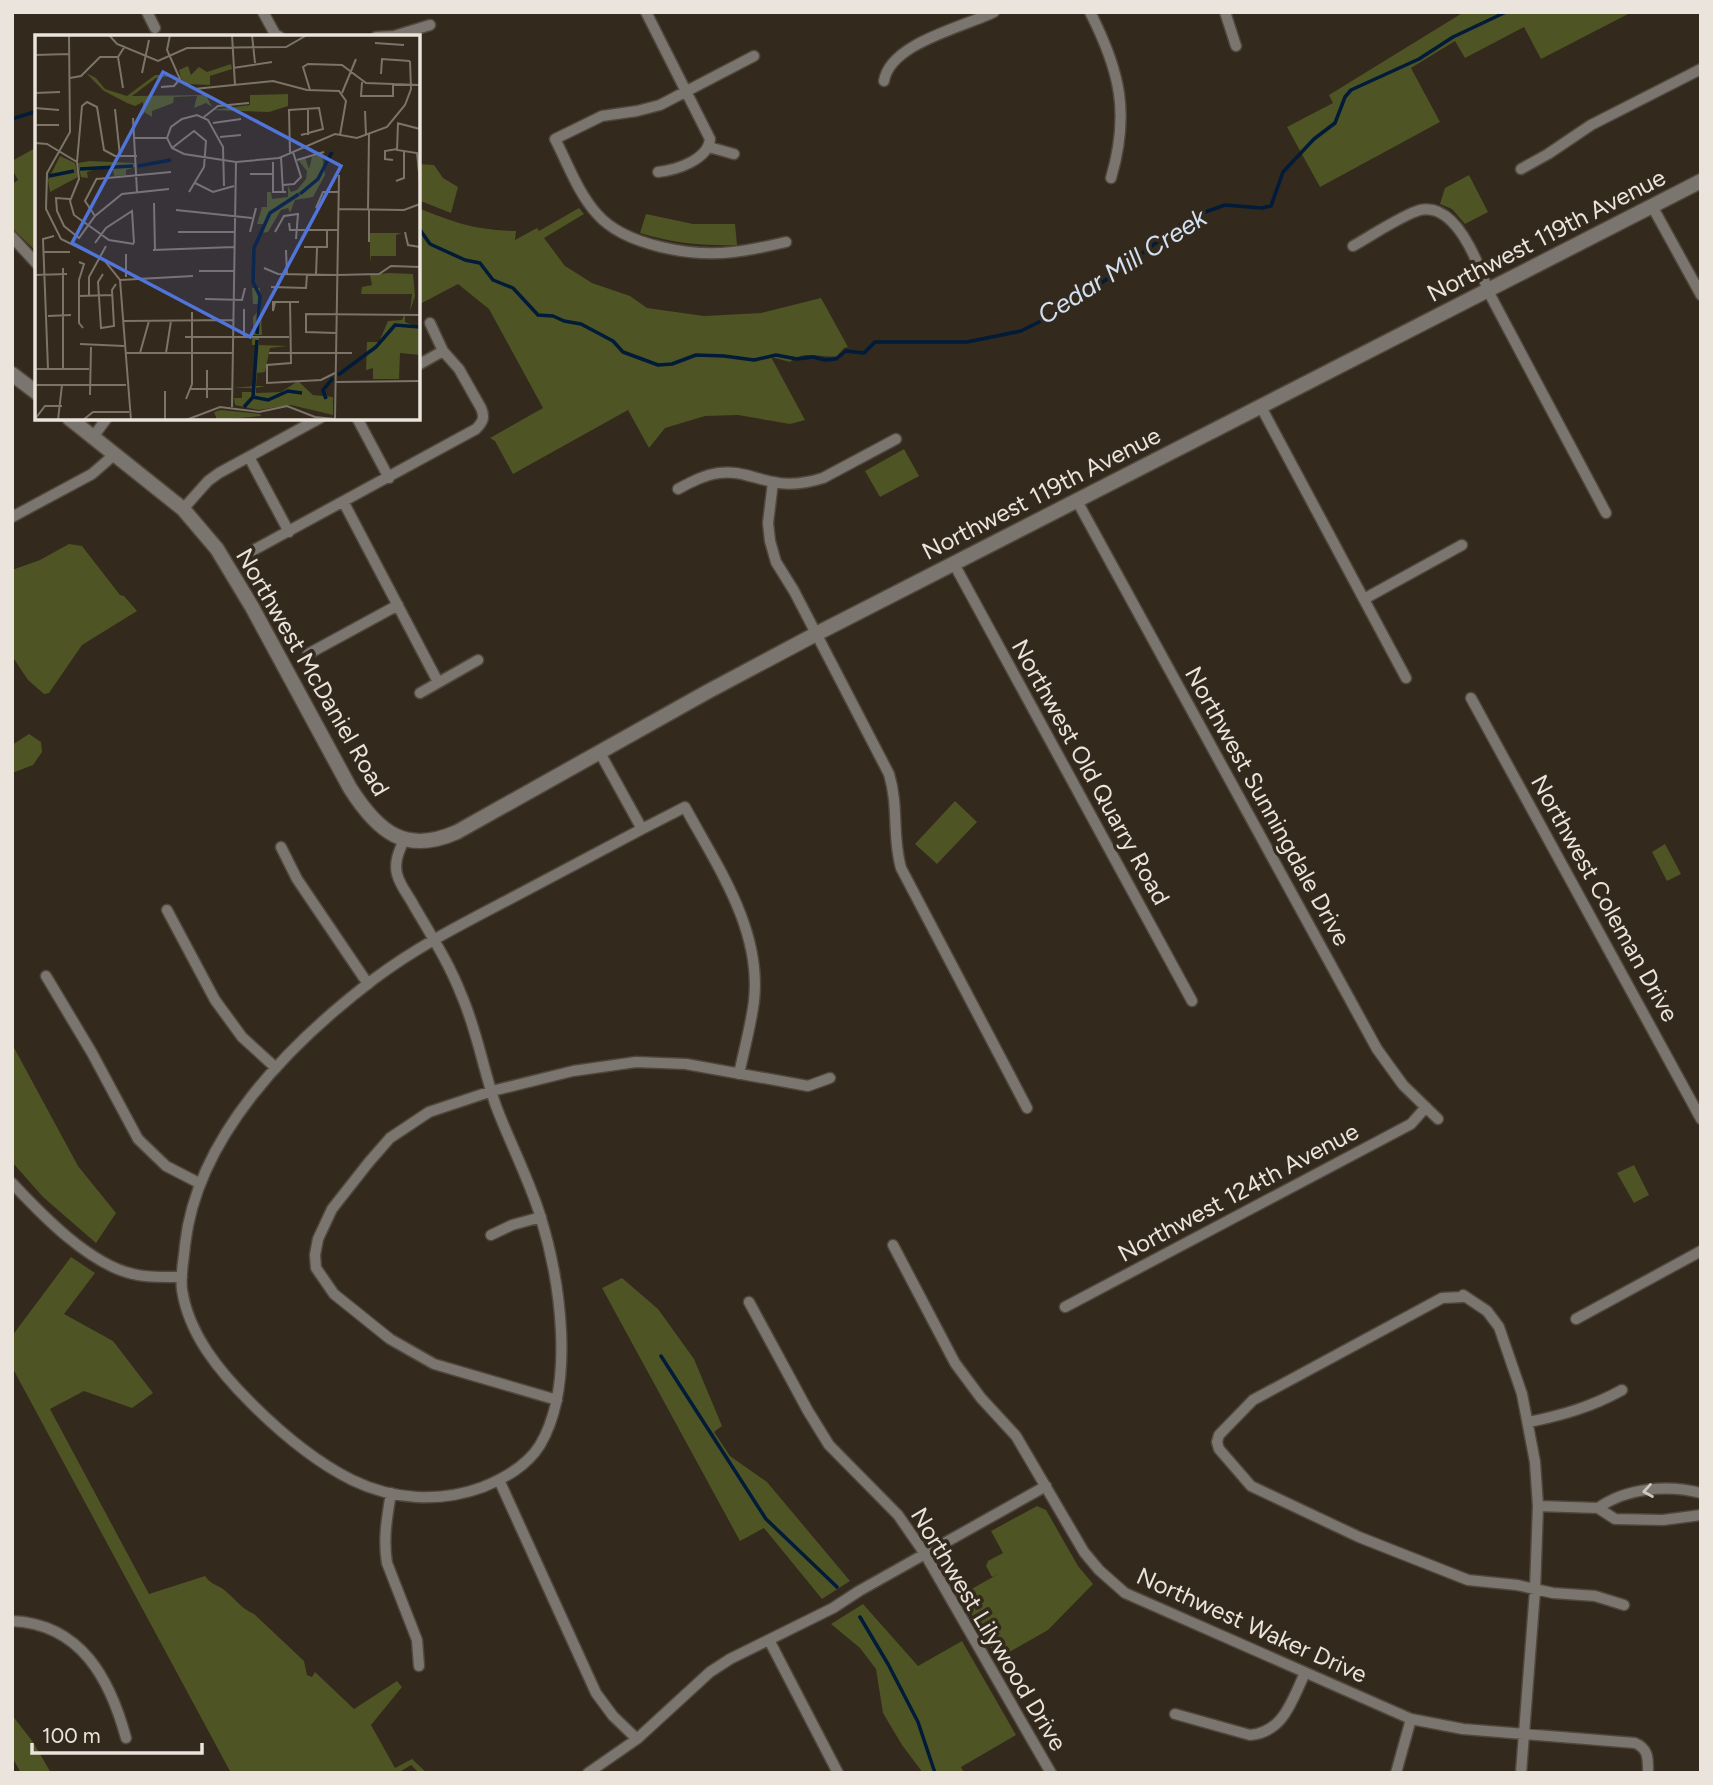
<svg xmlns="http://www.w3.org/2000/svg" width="1713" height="1785" font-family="Figtree,sans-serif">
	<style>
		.green { fill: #4e5424 }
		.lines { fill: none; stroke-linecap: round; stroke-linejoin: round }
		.stream { stroke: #011b39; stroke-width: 3.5 }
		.minor-casing { stroke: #50473c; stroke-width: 13 }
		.tertiary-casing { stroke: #50473c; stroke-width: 17 }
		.minor { stroke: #7a766f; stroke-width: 10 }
		.tertiary { stroke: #7a766f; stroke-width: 14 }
		.oneway { stroke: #cec8c1 }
		.labels { text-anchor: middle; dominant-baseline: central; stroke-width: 7; stroke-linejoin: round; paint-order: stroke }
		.street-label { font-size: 24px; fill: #eae4dc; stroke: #33291d }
		.water-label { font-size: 26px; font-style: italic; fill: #d2e1f2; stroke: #33291d }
		.inset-river { fill: none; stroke: #011b39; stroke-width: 3.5 }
		.inset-road { fill: none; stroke: #7c7469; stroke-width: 2 }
		.view { fill: #5074d9; fill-opacity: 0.15; stroke: #5074d9; stroke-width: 3.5 }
		.inset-edge { fill: none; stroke: #eae4dc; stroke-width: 3.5 }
	</style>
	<rect width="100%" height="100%" fill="#33291d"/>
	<path class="green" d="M1464,12h168l-91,47 -17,-32 -59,31 -10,-17 -44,27 29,54 -120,65 -33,-60 46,-24 -4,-8z
		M37,147v105l-25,-24v-44l6,-4 -6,-11v-8z
		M418,164l16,1 9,13 15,9 -7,26 -33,-13z
		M1469,175l19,37 -23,12 -13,-15 -12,-5 5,-16z
		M579,208l5,6 -40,24 21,28 27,17 38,13 17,12 57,8 57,-3 60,-15 27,49 -4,1 -7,8c-16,3 -33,-7 -47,6l-19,-5 34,63 -15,4 -52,-9 -33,1 -40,12 -16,20 -21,-38 -115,64 -18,-33 -5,-3 53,-30 -54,-99 -31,-25 -40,21v-97c38,15 56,22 98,23l-1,9 22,-12 2,3z
		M646,214l47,10h42l2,21c-34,1 -65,-2 -97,-12z
		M904,449l15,27 -39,21 -15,-26z
		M69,544l13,2 38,49 4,1 13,15 -55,34 -33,48 -5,1 -16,-14 -16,-24v-86l28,-10z
		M29,734l12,8 1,10 -9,13 -21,8v-28z
		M955,801l22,21 -40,42 -22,-20z
		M1665,844l16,30 -14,7 -15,-29z
		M12,1044l66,122 38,47 -20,30 -53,-46 -31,-35z
		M1634,1165l15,30 -15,8 -17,-30z
		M71,1257l24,16 -31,41 49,27 40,52 -21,15 -48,-17 -34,18 99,185 56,-18c6,8 10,8 18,13 11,8 17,19 31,25l50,47 3,14 5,2 3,-5 39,37 43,-28 5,6 -31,38 24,43 17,-9 15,14h-8l-8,-8 -13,8h-167l-219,-406v-31z
		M622,1278l36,31 36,50 28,67 -8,6 16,24 37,26 83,99 -28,18 -58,-71 -24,13 -138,-253z
		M1037,1506l9,4 32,56 15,18 -45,46 -51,29 -36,-64 39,-22 -8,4 -6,-11 2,-5 15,-8 -12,-22z
		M863,1604l55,62 44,-25 54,94 -55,32 3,6h-41l-21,-28 -19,-32 -7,-44 -16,-21 -29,-24z
		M12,1715l21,27 18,31h-30l-9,-16z"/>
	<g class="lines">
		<path class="stream" d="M12,119l25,-8
			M418,227l12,17 35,16 15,3 13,17 20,8 25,27 15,1 11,5 17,3 32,17 10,11 35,13 14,-1 24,-9 28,1 30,4 22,-5 21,4 16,-2 12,3 11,-1 10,-8 18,2 11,-11h92l54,-11 38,-19 29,-19 103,-76 34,-12 37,3 9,-2 12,-34 31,-33 21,-16 10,-26 6,-7 68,-31 34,-22 53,-25
			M661,1356l105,163 71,68
			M860,1617l28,47 30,58 17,51"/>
		<g class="minor-casing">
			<path id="minor" d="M147,12l8,16
				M263,12l12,22 5,3
				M646,12l64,127c-2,21 -34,31 -52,33
				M1090,12c30,59 40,101 21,166
				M1225,12l11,34
				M376,37l18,-1 36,-11
				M754,56l-94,49 -23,6 -35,5 -47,23c13,25 23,54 42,75 28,32 96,43 136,38 18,-2 36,-6 53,-10
				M884,81c6,-38 80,-54 110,-69
				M709,147l25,7
				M1521,169l27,-15 43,-29 110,-56
				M1652,206l49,89
				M12,237l25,27
				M1353,246c18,-10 49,-31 67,-36 36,-8 59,54 68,81l118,222
				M418,365l25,-14
				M1261,407l145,271
				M357,418l32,60
				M93,437l14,-19
				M249,457l40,75
				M773,482l-5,41 2,18 6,21 18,29 95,183c10,33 3,63 12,94l126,240
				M678,489c13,-7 26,-14 41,-16 20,-3 36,6 55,9 17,4 33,1 49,-4l73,-39
				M1077,501l300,548 26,36 35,34
				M344,503l94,179
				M183,509l25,-28 11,-8 101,-55
				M12,517l80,-43 23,-20
				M250,552l226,-123c7,-7 9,-12 5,-21l-22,-39 -16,-18 -13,-28
				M954,564l238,437
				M1364,599l98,-54
				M308,654l90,-49
				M420,693l58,-33
				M1471,698l230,421
				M600,753l42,76 43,-22c32,59 77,123 69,194 -3,24 -10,49 -15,73
				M404,840c-5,11 -10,22 -7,34 3,12 12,22 17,32 17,29 35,57 47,88 16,36 22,75 35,112 14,37 32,71 44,109 20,64 36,169 0,230 -13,21 -35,33 -57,42 -43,16 -90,13 -131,-7 -38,-19 -71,-47 -101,-77 -31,-31 -62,-68 -69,-113 -2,-15 2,-31 3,-45 12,-109 105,-202 189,-266 41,-31 86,-54 132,-78 45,-24 90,-48 136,-72
				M281,847l16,32 71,105
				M167,910l48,90 27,37 34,31
				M46,976l46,77 46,86 28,27 33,17
				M12,1183c30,32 77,81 121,91 15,4 32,3 49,3
				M491,1235l21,-10 29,-8
				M893,1245l62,118 26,35 35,38 68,116 15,18 26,23 286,126 52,10 172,14c14,6 13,16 13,30
				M1463,1295l24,16 12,16 23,67 13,68 3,44 -3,84 -14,183
				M1462,1297l-20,1 -189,102 -34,35 -2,7 2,7 32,37 108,51 109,43 49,5 36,8 42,3 29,9
				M749,1302l59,109 21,34 69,70 27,39 126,219
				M1065,1307l346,-183 15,-17
				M1576,1319l125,-68
				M557,1400l-123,-36 -44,-25 -56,-45 -18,-26 -1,-13 3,-16 14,-30 37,-47 21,-24 39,-26 63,-21 81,-20 63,-9 50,2 122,22 22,-8
				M1529,1422c34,-7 62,-15 93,-32
				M499,1480l97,213 17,23 24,23
				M391,1493c-4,24 -8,46 -4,70l30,77 2,26
				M1538,1506l60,2 17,11 48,1 38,-5
				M1598,1508c28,-20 70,-24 103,-15
				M12,1621c69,3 98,58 114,117
				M769,1640l69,133
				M1175,1714l75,21c34,-3 42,-35 55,-62
				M588,1773l49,-34 73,-67 20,-13 103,-51 26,-17 187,-105
				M1396,1773l15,-54"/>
		</g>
		<g class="tertiary-casing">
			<path id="tertiary" d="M12,374l25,19
				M69,418l114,91 34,40 35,58 98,181c28,44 55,67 107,44l250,-140 109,-58 885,-453"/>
		</g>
		<use href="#minor" class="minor"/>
		<use href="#tertiary" class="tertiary"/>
	</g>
	<defs><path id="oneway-chevron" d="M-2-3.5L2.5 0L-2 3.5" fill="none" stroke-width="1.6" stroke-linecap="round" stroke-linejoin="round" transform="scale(1.75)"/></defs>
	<use class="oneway" href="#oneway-chevron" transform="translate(1648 1491) rotate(171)"/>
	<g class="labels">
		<g class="street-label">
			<text transform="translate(1546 235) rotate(-27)">Northwest 119th Avenue</text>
			<text transform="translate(1041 493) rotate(-27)">Northwest 119th Avenue</text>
			<text transform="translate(313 672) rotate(60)">Northwest McDaniel Road</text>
			<text transform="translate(1091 772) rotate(61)">Northwest Old Quarry Road</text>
			<text transform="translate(1268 806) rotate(61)">Northwest Sunningdale Drive</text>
			<text transform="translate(1605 898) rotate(61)">Northwest Coleman Drive</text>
			<text transform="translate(1238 1192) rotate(-28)">Northwest 124th Avenue</text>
			<text transform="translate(1252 1625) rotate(24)">Northwest Waker Drive</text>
			<text transform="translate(989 1629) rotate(59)">Northwest Lilywood Drive</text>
		</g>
		<g class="water-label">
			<text transform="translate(1122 266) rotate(-32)">Cedar Mill Creek</text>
		</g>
	</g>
	<g transform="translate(35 35)">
		<rect width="385" height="385" fill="#33291d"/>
		<path d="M196,29l1,5 -22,7v9l-22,-1 -7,-5 -2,-9 9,-4 3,9 8,-8 8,5zM51,38l10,5 9,11 22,7 28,-21h23l-22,3 -24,18 74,-1 6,12 -6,-4 -12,5 3,-12 -23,1 -1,6 -21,8v6l-8,-5v2l-9,3 8,-3v-12l-8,4 -8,-3 -23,-12zM253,59v12l-19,6 -57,-2 38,-5v-10zM287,119l3,21 -12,22 -18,3 -5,13 -2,-5 -7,2 -13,22 -7,1 3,-9h-7l5,-17h5v-15h4l1,7 16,-2v-11l3,6 6,-2 9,-11 1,-8 -8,-10 6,-4 4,12 3,-12zM25,121l15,7 3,14 -28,15 -2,-12zM55,126l45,2v4l-9,3v5l-12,1 -1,-8 -20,2 -6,2 1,6 -7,-1 -3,-14zM335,198h32l-6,2v21h-25l-1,6zM354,238l24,1 2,22 -5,15 2,-17h-51l1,-7 10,-2 -2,-10zM217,253h8l2,47h-9v-18l7,-8 -1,-5h-6zM370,278v9l15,6v27l-20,-2 -1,26h-26v-11l-7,2 1,-28h12l9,-21 14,-1zM217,303h7v7l29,1 -18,2 -5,24 -8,1 -1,13h9l-9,2v5l25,-1 17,-11 15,14 20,2v18l-42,-10 -32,5 -24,-5 -1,-7h8v-6h12v-4h-21l22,-2 2,-41h-5zM186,375l39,4 1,2 -44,4 -3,-8z" fill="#4e5424"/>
		<path class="inset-river" d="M103,131l33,-6M45,134l53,-3M14,141l25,-5M265,159l18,-15 14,-27M222,299l3,-38 -7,-14 1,-34 16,-35 29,-19M303,340l38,-28 19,-22 25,2M218,362l15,3 20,-9 14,2M291,364l-3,-9 10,-12M209,372l9,-10 4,-57"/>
		<path class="inset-road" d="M34,0l1,97 -23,41 -1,36 15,30 43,21 16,20 11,140M74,0l8,9 41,17 29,-13 99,-1 21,-12M197,0l3,50M217,0l3,28M340,8l29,2M0,20l34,-1M83,22l5,31M198,33l39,-6M107,38l7,-33M346,39l1,-15 28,2M35,43l11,-2 19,-19h18l7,-11M327,47l-1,14h32v-13M126,52l13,-1 6,-7 -13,-29 3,-15M159,54l79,-8 34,9 32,1 7,10 -6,34M275,55l-7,-23 5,-3 34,1 24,18 54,2M0,58l25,-1M307,58l14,-34M0,73l24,2M80,74l5,47M330,76l1,24M169,82l14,-11 31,-3M98,83l4,74M178,88l28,-4M362,88l23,6M363,89l-1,26 20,3 3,29M0,90h24M273,100v-27M185,102l21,-2M99,103h33M132,103l5,10 12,6 52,8 43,-4 56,-24 22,4 30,-11 18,-22 6,-16 -1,-28M132,103l4,-11 11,-8 15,-4 11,5 15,27 1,39M0,108l12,1 30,18M137,113l22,-17 12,10 -2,26 -15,25M255,119l-1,-44 30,-2 4,21 -22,6M246,122l2,35M262,125l27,-8M358,125l-8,-1v-8l12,-2M42,127l5,-56 5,-4 10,5 7,43 11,6h22M42,127l2,17 -9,22 4,14 35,25 25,4M238,127v30h13M215,139h23M62,144l74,-7M361,146l8,-3v-26M160,148l18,9 21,-6M248,150l11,-1 7,-7 -8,-25M35,164l-14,-1 1,13 7,15 15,12 16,-22 27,-22 47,-5M119,168l1,47M281,173l7,-16h16M303,174l66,1 16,-6M333,174l1,-75M141,175l76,8M334,175v32M60,181l-10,-15 12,-23M254,188l1,7h47M143,197h56M215,197l6,-24M240,197l9,-16 14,-2 -2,25M370,197l3,13 12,2M60,208l11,-15 26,-17 2,32M269,212h23v-17M118,215l81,-3M251,215l1,24M8,217h27M91,219v23M44,227l5,2 -5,16v43l4,5M28,233v101M229,233l14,6 59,1 42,-1 12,-8 29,1M164,236h35M68,239l-5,8 3,46 13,-2 -2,-36 4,-6M0,240l32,-1M281,240l1,-27M85,245l73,-4M236,252l35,1 1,-13M44,261l34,-1M54,261v-19l17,-31M170,264l37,1 3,-12M240,267l-2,9v-9h26M255,267l1,61 -24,2v18l54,-3 14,-7M209,274v28M13,281l23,-1M89,286l109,-1M301,298l-30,-1v-18l114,1M150,302h104M45,309l44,2M90,318h107M105,318l9,-32M131,318l5,-32M234,318h83M0,334h54M13,334l-5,-130 11,-3M300,347l85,-1M0,350h91M154,354h43M130,356v29M55,360l1,-48M172,363v-28M151,364l6,-15v-72M197,372l4,-245M0,384l10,-13h17M300,384l4,-244M23,385l4,-35M48,385l10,-8h36M151,385l34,-13 39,5 28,-6 28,11 30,3"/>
		<path class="view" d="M128,37l178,94 -91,171 -178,-94z"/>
		<rect width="385" height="385" class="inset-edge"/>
	</g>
	<rect width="1713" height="1785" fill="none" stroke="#eae4dc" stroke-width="28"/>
	<path d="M32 1743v10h170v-10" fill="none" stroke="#eae4dc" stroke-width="3.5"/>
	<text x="42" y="1743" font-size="21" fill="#eae4dc" stroke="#33291d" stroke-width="5" paint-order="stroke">100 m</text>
</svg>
